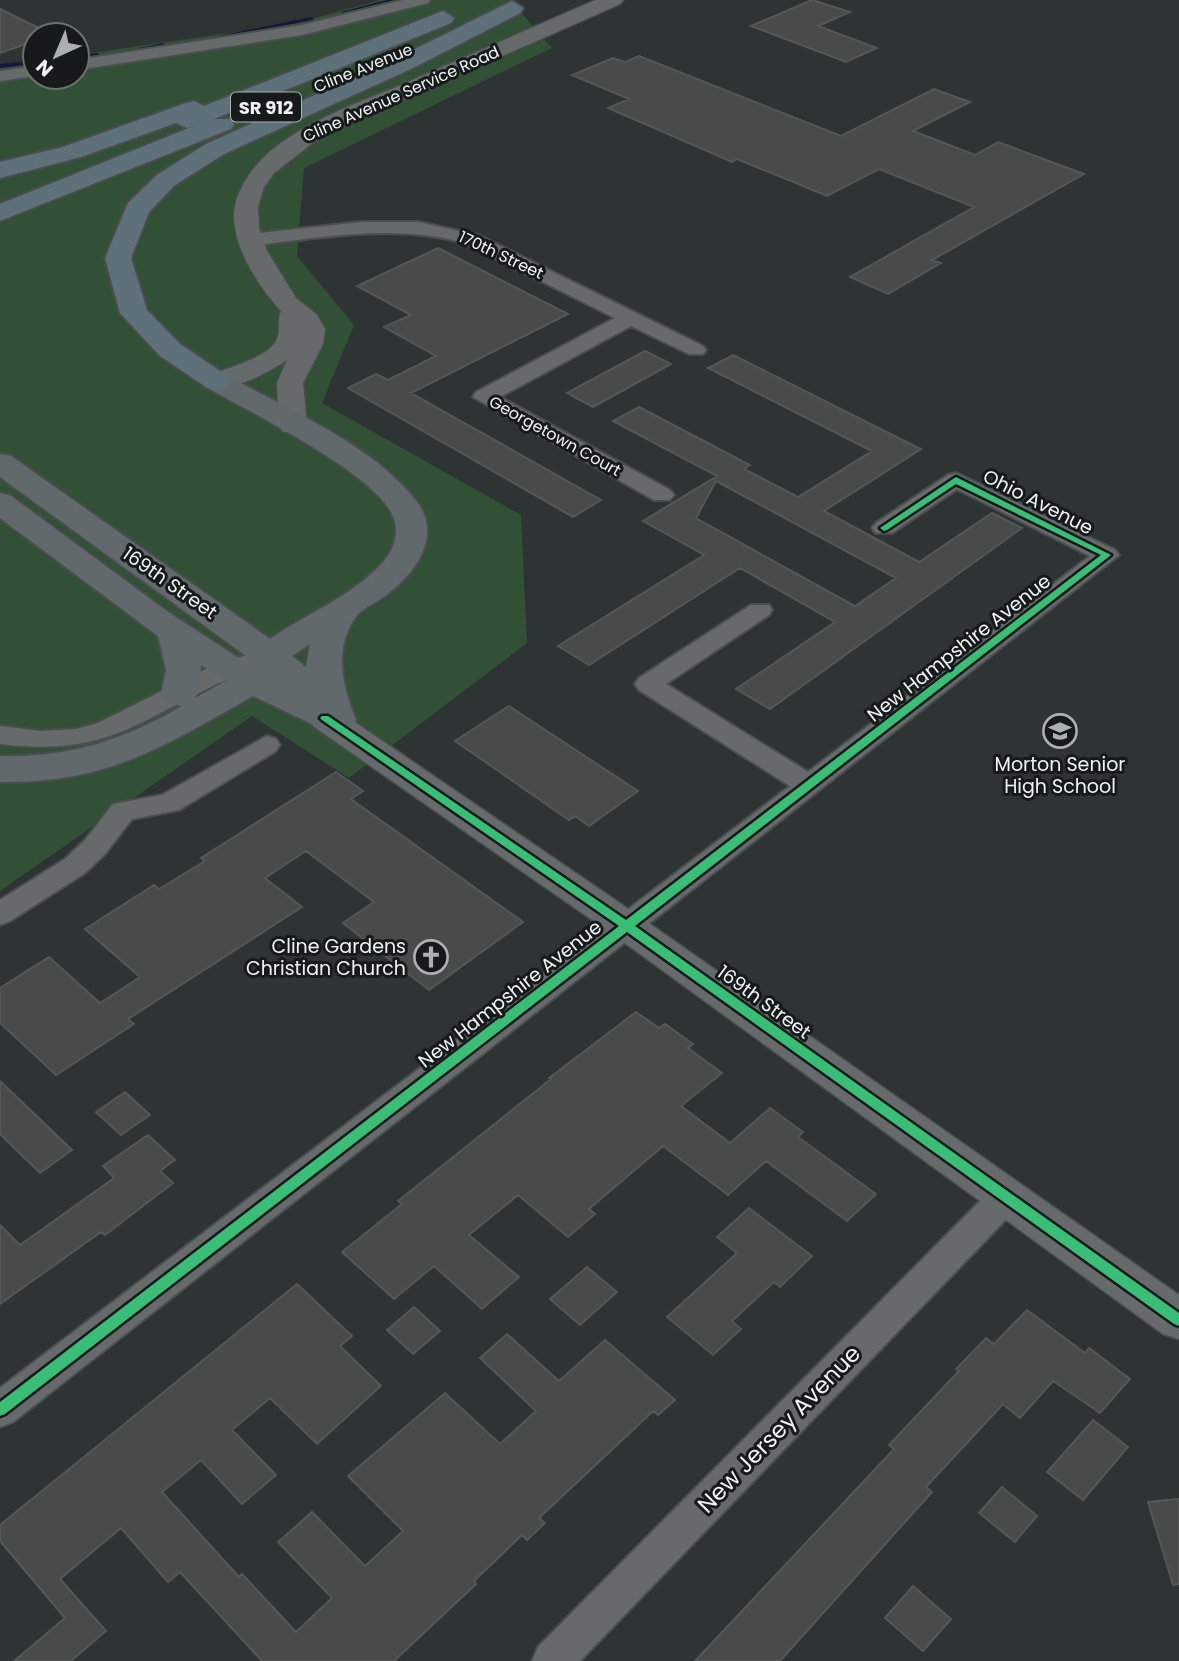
<svg xmlns="http://www.w3.org/2000/svg" width="1179" height="1661" font-family="Poppins,sans-serif">
	<style>
		.green { fill: #315036 }
		.lines { fill: none; stroke-linecap: round; stroke-linejoin: round }
		.stream { fill: #171938; fill-rule: evenodd }
		.building { fill: #474b4a; stroke: #535857; stroke-width: 2; fill-rule: evenodd }
		.minor-casing { stroke: #4a4e4f; stroke-width: 4 }
		.tertiary-casing { stroke: #4a4e4f; stroke-width: 3 }
		.secondary-casing { stroke: #4a4e4f; stroke-width: 4 }
		.motorway-casing { stroke: #4a4e4f; stroke-width: 4 }
		.minor { fill: #666a6a; fill-rule: evenodd }
		.tertiary { fill: #666a6a; fill-rule: evenodd }
		.secondary { fill: #62696c; fill-rule: evenodd }
		.motorway { fill: #5e707a; fill-rule: evenodd }
		.cycleway-casing { stroke: #171a1b; stroke-width: 5 }
		.cycleway { fill: #3abd76; fill-rule: evenodd }
		.labels { text-anchor: middle; dominant-baseline: central; stroke-width: 6; stroke-linejoin: round; paint-order: stroke }
		.far-street-label { font-size: 16px; fill: #eef4f5; stroke: #171a1b }
		.shield { fill: #171a1b; stroke: #aeb3b4; stroke-width: 2 }
		.shield-label { font-size: 18px; font-weight: bold; fill: #eef4f5 }
		.street-label { font-size: 19px; fill: #eef4f5; stroke: #171a1b }
		.poi-label { font-size: 19px; fill: #eef4f5; stroke: #171a1b }
		.near-street-label { font-size: 23px; fill: #eef4f5; stroke: #171a1b }
	</style>
	<rect width="100%" height="100%" fill="#2e3333"/>
	<path class="green" d="M380,0h130l42,48 -248,120 -7,88 57,69 -32,78 199,112 6,128 -178,135 -97,-62 -252,175v-824l35,-6v16h42v-22l220,-32z"/>
	<g class="lines">
		<path class="stream" d="M387,0h8l-52,13 -2,-1z
			M311,17l2,1v2l-97,19 -3,-2z
			M163,43l2,1v2l-31,6 -3,-2z
			M97,53l2,1v2l-22,3v-4z
			M35,60v4l-35,4v-4z"/>
	</g>
	<path class="building" d="M812,0l38,12 -32,14 59,22 -31,14 -95,-36z
		M0,9l53,26h-18v6l-35,12z
		M639,56l202,80 93,-47 36,13 -57,29 62,24 23,-13 86,32 -152,86 9,3 -53,31 -38,-17 124,-70 -95,-38 -52,27 -90,-37 -5,3 -124,-54 21,-9 -57,-24 41,-17 12,4z
		M438,248l130,66 -157,79 190,107 -28,17 -225,-129 28,-14 12,6 48,-24 -52,-29 27,-12 -54,-29z
		M645,351l26,13 -78,43 -26,-14z
		M733,355l188,94 -97,62 95,51 73,-49 30,15 -252,181 -34,-20 99,-67 -95,-54 -151,97 -31,-19 146,-91 -61,-34 74,-45 -104,-55 26,-14 111,58 -6,4 54,28 74,-46 -164,-83zM716,481l180,97 -41,28 -159,-88z
		M509,706l129,85 -49,35 -14,-10 -6,4 -114,-79z
		M336,772l27,19 -12,8 172,123 -94,68 -86,-67 31,-21 -68,-51 -41,27 37,29 -174,112 6,5 -78,51 -56,-52v-35l49,-31 51,46 40,-26 -55,-48 69,-44 5,4 46,-28 -4,-3z
		M636,1012l23,16 6,-4 28,20 -5,4 34,25 -41,33 49,37 40,-35 33,24 -5,5 78,57 -29,27 -81,-60 -38,34 -65,-49 -74,63 6,5 -27,23 -50,-42 -49,40 50,42 -37,32 -48,-43 -40,33 -52,-47 60,-48 -4,-3 153,-122 -2,-1z
		M0,1081l72,69 -32,23 -40,-39z
		M125,1092l25,23 -29,20 -25,-23z
		M148,1135l27,25 -15,11 13,12 -68,52 -4,-3 -101,72v-79l20,20 94,-67 -11,-12z
		M749,1208l63,48 -32,31 -6,-5 -42,39 9,8 -28,26 -46,-38 70,-64 -20,-16z
		M587,1267l30,25 -37,33 -30,-26z
		M297,1284l55,52 -12,10 41,40 -64,58 -47,-46 -38,32 44,45 -34,29 -41,-44 -39,32 77,85 3,-3 54,58 36,-34 -54,-56 34,-30 53,54 38,-35 -55,-55 97,-83 55,51 36,-33 -56,-53 27,-24 52,47 46,-41 70,60 -17,15 -5,-4 -19,18 -95,89 6,5 -18,17 -5,-5 -48,46 2,3 -82,77h-132l-82,-89 -12,10 -47,-54 -61,51 46,52 -35,30h-57l51,-43 -65,-77v-16z
		M414,1307l26,24 -27,23 -26,-24z
		M1027,1310l58,43 4,-5 41,31 -30,34 -47,-32 -33,37 -17,-14 -77,83 6,5 -152,169h-85l199,-212 -5,-4 70,-74 -3,-2 30,-31 8,6z
		M1093,1420l35,27 -45,53 -36,-28z
		M1002,1487l35,29 -22,26 -36,-29z
		M1179,1499v85l-6,1 -25,-83z
		M913,1586l38,33 -28,32 -38,-33z"/>
	<g class="lines">
		<g class="minor-casing">
			<path id="minor" d="M403,0h27l-2,3 -126,32 -225,35v-10l225,-35z
				M35,66v10l-35,5v-10z
				M362,222h56l60,13 225,111 3,4 -3,4h-14l-58,-28 -131,71 170,93 4,5 -4,5h-16l-181,-103 3,-5 139,-74 -151,-75c-70,-20 -144,-5 -215,3l-10,-6 10,-6z
				M956,473l159,77 4,5 -1106,867 -13,5v-39l790,-602 -151,-96 -4,-6 4,-6 112,-73h18l3,5 -3,5 -103,69 142,88 282,-216 -133,-67 -65,44h-16l-4,-5 4,-5 72,-48z
				M252,653l9,2 4,6c-9,13 -34,16 -48,23 -86,42 -115,72 -217,60v-18l41,5 35,-2 22,-6 110,-55z
				M267,736l9,3 4,6 -4,6 -97,59 -47,9 -27,35 -20,19 -75,48 -10,4v-25l65,-41 20,-19 28,-36 49,-9z
				M1006,1183l12,4 5,10 -5,10 -438,454h-48l6,-14 456,-460z"/>
		</g>
		<g class="tertiary-casing">
			<path id="tertiary" d="M596,0h27l-3,4 -297,131 -49,38 -10,14 -6,20 1,21 8,23 29,47 21,17 8,14 -2,15 -20,39 4,43 -4,6h-20l-4,-6 -2,-43 10,-23c-20,13 -56,33 -80,27l-4,-6 4,-6c16,-5 64,-18 70,-36 4,-9 0,-19 4,-28 -23,-26 -52,-68 -46,-105 5,-25 26,-49 46,-63 36,-26 79,-41 120,-58 65,-28 130,-57 195,-85z
				M325,707l12,3 303,207 539,378v44l-16,-5 -549,-399 -301,-209 -4,-8 4,-8z"/>
		</g>
		<g class="secondary-casing">
			<path id="secondary" d="M216,372l10,3c61,34 149,71 191,127 26,34 -2,72 -32,94 -8,6 -24,13 -30,22 -22,32 -12,70 1,102l-5,8 -13,4 -13,-2 -72,-34c-88,50 -147,88 -253,86v-26c68,2 124,-16 182,-50l-16,-3 -5,-8 5,-25 -8,-34 -158,-118v-25l11,3 157,116 78,51 3,-5 -249,-181v-23l11,2 259,183c37,-26 84,-43 114,-78 12,-14 16,-33 7,-49 -23,-42 -141,-100 -185,-125l-5,-6 5,-6zM310,644l-4,23 -14,-11zM201,665l25,16 -31,17 5,-12z"/>
		</g>
		<g class="motorway-casing">
			<path id="motorway" d="M512,1l11,7 -3,5 -107,55 -189,86 -49,31 -26,27 -18,46 16,52 33,34 46,31 5,6 -5,6 -10,3 -10,-3 -46,-31 -40,-43 -15,-55 23,-55 29,-28 49,-31 191,-86z
				M443,11l11,7 -3,5 -237,96h17l3,5 -3,5 -231,92v-17l194,-78 -7,2 -11,-5 -95,34 -81,21v-16l63,-15 123,-44 8,-2 10,5z"/>
		</g>
		<use href="#minor" class="minor"/>
		<use href="#tertiary" class="tertiary"/>
		<use href="#secondary" class="secondary"/>
		<use href="#motorway" class="motorway"/>
		<g class="cycleway-casing">
			<path id="cycleway" d="M956,477l155,78 -476,371 544,387v13l-5,-2 -547,-392 -622,482 -5,2v-14l619,-476 -297,-206 -2,-2 2,-2h6l298,204 475,-365 -145,-71 -69,46 -3,1 -4,-3z"/>
		</g>
		<use href="#cycleway" class="cycleway"/>
	</g>
	<defs>
		<g id="school-ring" transform="scale(1.75)"><circle r="9.5" fill="#171a1b" stroke="#abb0b1" stroke-width="1.5"/><path d="M0-5L7-2L0 1L-7-2ZM-4 1L0 2.5L4 1V4Q0 6-4 4Z" fill="#abb0b1"/></g>
		<g id="church-ring" transform="scale(1.75)"><circle r="9.5" fill="#171a1b" stroke="#abb0b1" stroke-width="1.5"/><path d="M-1.2-6h2.4v3.5h3.3v2.4h-3.3V6h-2.4V-.1h-3.3v-2.4h3.3Z" fill="#abb0b1"/></g>
	</defs>
	<g fill-rule="evenodd">
		<use href="#school-ring" x="1060" y="731"/>
		<use href="#church-ring" x="431" y="957"/>
	</g>
	<g class="labels">
		<g class="far-street-label">
			<text transform="translate(363 68) rotate(-22)">Cline Avenue</text>
			<text transform="translate(401 94) rotate(-24)">Cline Avenue Service Road</text>
			<text transform="translate(501 255) rotate(25)">170th Street</text>
			<text transform="translate(555 436) rotate(29)">Georgetown Court</text>
		</g>
		<rect class="shield" x="231" y="92.5" width="70" height="29" rx="5"/>
		<g class="shield-label">
			<text x="266" y="107">SR 912</text>
		</g>
		<g class="street-label">
			<text transform="translate(1038 502) rotate(27)">Ohio Avenue</text>
			<text transform="translate(170 583) rotate(35)">169th Street</text>
			<text transform="translate(959 648) rotate(-38)">New Hampshire Avenue</text>
			<text transform="translate(510 994) rotate(-38)">New Hampshire Avenue</text>
			<text transform="translate(764 1002) rotate(36)">169th Street</text>
		</g>
		<g class="poi-label">
			<text x="1060" y="764">Morton Senior<tspan x="1060" dy="22">High School</tspan></text>
			<text x="406" y="946" text-anchor="end">Cline Gardens<tspan x="406" dy="22">Christian Church</tspan></text>
		</g>
		<g class="near-street-label">
			<text transform="translate(779 1429) rotate(-46)">New Jersey Avenue</text>
		</g>
	</g>
	<g transform="translate(56 56) rotate(224)"><circle r="33" fill="#171a1b" stroke="#6d7172" stroke-width="2"/>
	<path d="M0-5L12 26L0 18L-12 26Z" fill="#abb0b1"/>
	<text y="-10" font-size="19" font-weight="bold" text-anchor="middle" fill="#eef4f5">N</text>
	</g>
</svg>
